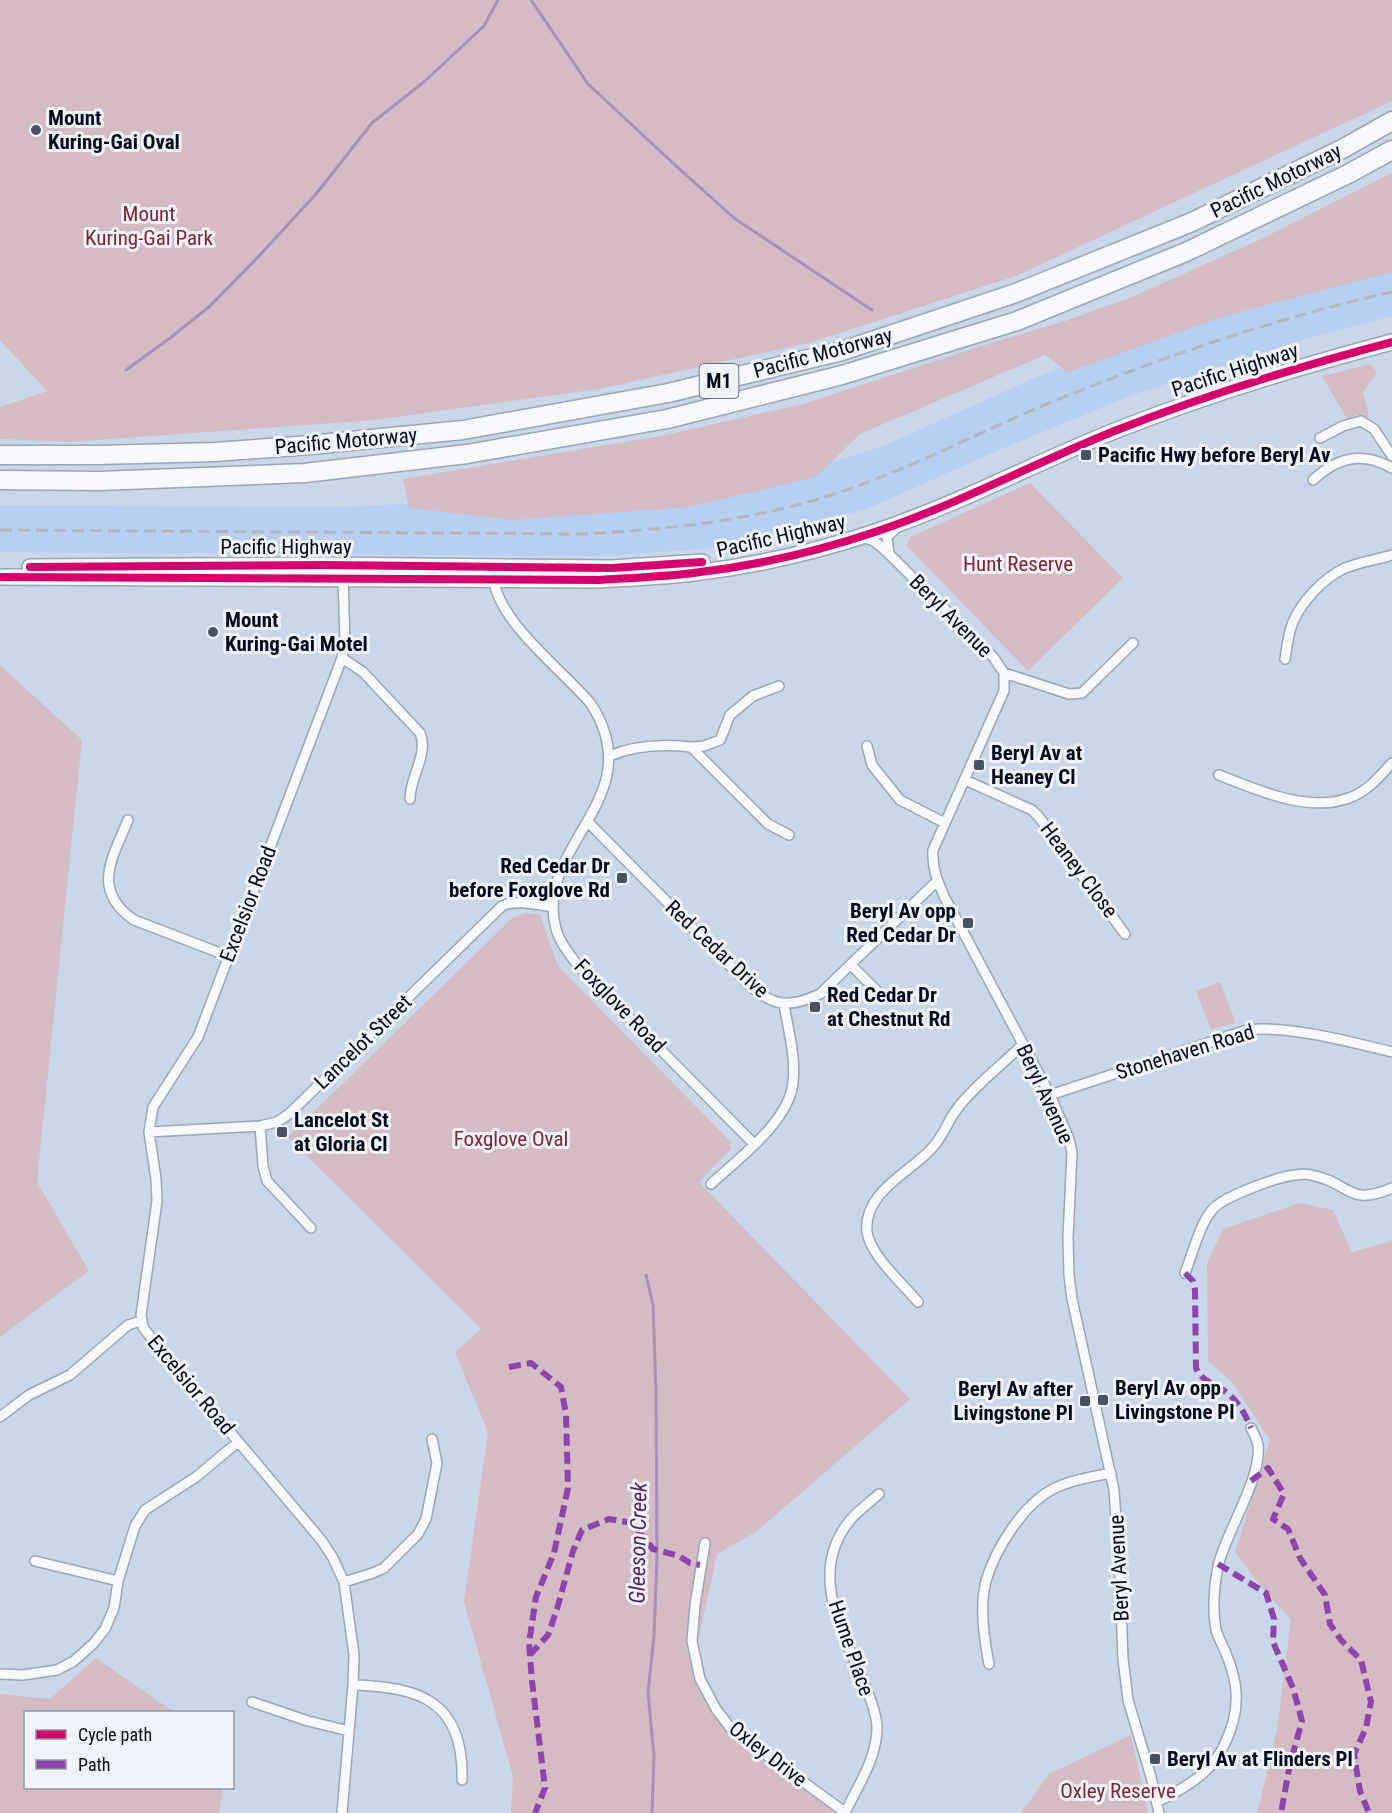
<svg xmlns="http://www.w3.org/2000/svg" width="1392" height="1813" font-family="'Roboto Condensed',sans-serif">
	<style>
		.built { fill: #b6cff2 }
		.green { fill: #d5bcc4 }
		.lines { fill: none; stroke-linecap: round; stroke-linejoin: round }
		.stream { stroke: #a890bb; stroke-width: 3 }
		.street-casing { stroke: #99a6b8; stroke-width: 12 }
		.primary-casing { stroke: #99a6b8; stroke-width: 18 }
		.highway-casing { stroke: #99a6b8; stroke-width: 21 }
		.street { stroke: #f7f9fc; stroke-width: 9 }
		.primary { stroke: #f7f9fc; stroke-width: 15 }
		.highway { stroke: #f7f9fc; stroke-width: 18 }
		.rail { stroke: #b4b7bc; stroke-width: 3; stroke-dasharray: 12 6; stroke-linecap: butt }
		.quiet { stroke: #8e44ad; stroke-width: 6; stroke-dasharray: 12 6; stroke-linecap: butt }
		.cycleway-casing { stroke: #f0f4fa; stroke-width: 11 }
		.cycleway { stroke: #d6006c; stroke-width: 8 }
		.poi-dot { fill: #485265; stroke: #f0f4fa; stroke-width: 2 }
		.labels { text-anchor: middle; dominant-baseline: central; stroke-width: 6; stroke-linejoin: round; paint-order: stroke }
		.shield { fill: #f0f4fa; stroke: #495160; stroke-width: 1.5 }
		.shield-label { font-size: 20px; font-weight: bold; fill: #020b1e }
		.poi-label { font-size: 21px; font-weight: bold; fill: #020b1e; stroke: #f0f4fa; text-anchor: start }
		.street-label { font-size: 21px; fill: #020b1e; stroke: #f0f4fa }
		.park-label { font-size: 21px; fill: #7e2530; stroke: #f0f4fa }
		.water-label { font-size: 22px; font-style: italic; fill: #562265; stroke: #f0f4fa }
	</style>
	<rect width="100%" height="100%" fill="#cad7e9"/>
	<path class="built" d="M1392,261v55l-101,27 -161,53 -131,54 -132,59 -79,21 -81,19 -106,7 -601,-4v-47l335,2 354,-15 133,-27 64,-20 146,-66 135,-53z"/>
	<path class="green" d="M0,0h1392v101l-376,175 -207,67 -210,46 -224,31 -305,22 -70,-3v-32l47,-16 -47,-51z
		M1392,173v99l-167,44 -157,56 -23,-17 -185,79 -44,43 -127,30 -176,13 -104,-12 -6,-29 263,-44 137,-31 185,-60 77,-23 67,-24 127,-57z
		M1371,364l6,9 -14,19 6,25 -13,-2 -9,4 -25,-43z
		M1030,483l93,95 -95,93 -121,-125 3,-9z
		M0,665l82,75 -45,442 52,89 -89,66z
		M526,913l14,2 18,51 174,177 -3,2 3,3 -33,34 211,217 -154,133 -39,22 -19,88 7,41 23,44 116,86h-333l2,-36 -49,-175 24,-170 -33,-80 26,-23 -193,-192 224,-219z
		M1220,982l16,41 -25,6 -15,-38z
		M1299,1203l34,7 19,42 40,-11v572h-135l20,-83 14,-111 -25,-26 -31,-41 35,-112 -38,-58 -24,-21 -1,-98 16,-34z
		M96,1658l78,54h-148v76h197l-4,25h-219v-119l50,5z
		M1131,1735l17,78h-127l28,-39z"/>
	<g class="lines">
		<path class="stream" d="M531,0l57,84 87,81 59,53 138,92
			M126,370l44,-32 40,-32 49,-50 57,-62 56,-71 53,-42 59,-55 14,-26
			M646,1275l7,30 3,86 1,167 -3,78 -6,57 6,63 -2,57"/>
		<g class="street-casing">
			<path id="street" d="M1320,438l23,-12 18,-5 13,8 18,27
				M1313,480c24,-23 49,-29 79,-12
				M862,538c12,0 19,9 27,16l105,104 10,15v18l-71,159c-1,18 4,30 11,46l106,199 19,44 3,13 -4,86 1,37 3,24 42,191 6,87 3,82 5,41 23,77 8,36
				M889,553l-2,-16 10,-10
				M493,576c4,46 70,94 98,128 62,96 -61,142 -34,228 4,13 14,24 22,35l175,177
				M342,658l21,14 57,61c9,21 -10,43 -10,66
				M1285,659c2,-13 3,-25 8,-37 9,-21 30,-43 50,-53 15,-7 33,-9 49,-14
				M1004,673l65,21 13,-1 51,-50
				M867,746l5,19 28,35 45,23
				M691,747l13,-1 16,-6 10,-25 23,-19 26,-10
				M610,756c25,-11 53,-12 81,-9l77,77 21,11
				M1219,775c38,15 89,38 130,23 18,-6 31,-22 43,-35
				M965,780l67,30 7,7 86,117
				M128,820c-16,39 -37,70 6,100l94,36
				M588,822l161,163c25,22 41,23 71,9l117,-113
				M851,965l29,29
				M1050,1095l197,-65c42,-5 104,12 145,22
				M260,1126l3,40 4,15 44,47
				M149,1132l111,-6 17,-4 12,-8 213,-208c14,-7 35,-1 51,1
				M711,1184c27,-25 79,-63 82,-102 3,-25 -5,-53 -9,-78
				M1185,1273c7,-18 15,-49 27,-63 10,-13 67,-34 84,-35 6,-1 13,-1 19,1 35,7 33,31 77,12
				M918,1302c-15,-18 -48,-47 -51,-70 -4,-40 43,-59 65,-84 11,-11 15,-26 25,-39 18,-24 44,-43 65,-64
				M0,1417l29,-22 41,-20 58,-50 13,-4
				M705,1543l-10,62 -3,36 8,38 16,30 16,21 114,83
				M35,1561l83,20
				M344,1582l29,-9 11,-5 34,-34 8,-15 11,-56 -5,-24
				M989,1664c-5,-25 -10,-57 -3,-83 9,-31 37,-77 67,-92 18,-9 38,-12 58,-16
				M0,1674l23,1 34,-5 17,-9 19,-17 12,-15 9,-21 4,-27 17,-55 10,-16 51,-33 42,-35
				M353,1685c68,2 111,17 109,95
				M252,1702l56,19 41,10
				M1157,1802c40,-20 63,-35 76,-80 7,-26 2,-47 -8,-71 -3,-7 -7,-14 -9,-21 -4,-21 -2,-43 2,-64 8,-34 44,-88 40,-121 -1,-6 -4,-11 -7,-17
				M342,1813l11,-128 1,-30 -10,-73 -11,-24 -11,-17 -171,-203 -8,-11 -2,-12 16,-114 -1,-22 -7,-47 4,-25 45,-70 144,-379 3,-16 -2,-66
				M845,1813c13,-28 32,-54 32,-86 -1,-17 -10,-37 -17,-53 -21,-50 -51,-105 -9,-155 8,-9 19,-17 28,-25"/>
		</g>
		<g class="primary-casing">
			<path id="primary" d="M30,567l293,-2 289,3 90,-6
				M0,577l598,3c31,-2 63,-3 95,-7 62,-7 126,-22 185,-42 80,-27 155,-67 234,-99 91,-36 185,-65 280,-90"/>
		</g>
		<g class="highway-casing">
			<path id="highway" d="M0,455h98l117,-3 95,-7 153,-15 205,-37 174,-42 174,-58 176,-71 152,-74 48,-27
				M0,480l99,1 206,-8 162,-19 200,-35 175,-44 175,-54 169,-69 162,-78 44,-24"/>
		</g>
		<use href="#street" class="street"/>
		<use href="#primary" class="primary"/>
		<use href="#highway" class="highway"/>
		<path class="rail" d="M0,530l586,4c84,-5 165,-13 245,-39 77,-24 147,-63 221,-93 110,-45 224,-84 340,-110"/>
		<path class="quiet" d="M1185,1273l8,8 2,9 1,78c7,15 17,14 30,24 13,10 19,22 25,36
			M509,1367l22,-4 30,24 5,27 2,74 -14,65 -18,44 -7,46 3,38 13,107 -10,25
			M1251,1481l17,-13 16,26 -11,25 15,10 12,29 25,37 5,29 11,16 20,20 10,42 -5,26 -12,26 6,37 9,22
			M1218,1564l48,29 8,26 -1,23 20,46 9,33 -12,43 -9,49
			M530,1655l18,-20 9,-26 16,-58 9,-21 27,-11 23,4 21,26 26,7 11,7 10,2"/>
		<g class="cycleway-casing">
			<path id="cycleway" d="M30,567l293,-2 289,3 90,-6
				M0,577l598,3c31,-2 63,-3 95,-7 62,-7 126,-22 185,-42 80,-27 155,-67 234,-99 91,-36 185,-65 280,-90"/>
		</g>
		<use href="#cycleway" class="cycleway"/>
	</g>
	<g class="poi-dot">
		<circle cx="36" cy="130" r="6"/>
		<rect x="1080" y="449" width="12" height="12" rx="3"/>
		<circle cx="213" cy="632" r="6"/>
		<rect x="973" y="759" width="12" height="12" rx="3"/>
		<rect x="616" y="872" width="12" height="12" rx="3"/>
		<rect x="962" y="917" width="12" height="12" rx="3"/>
		<rect x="809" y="1001" width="12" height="12" rx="3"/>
		<rect x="276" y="1126" width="12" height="12" rx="3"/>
		<rect x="1097" y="1394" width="12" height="12" rx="3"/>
		<rect x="1079" y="1395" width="12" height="12" rx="3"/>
		<rect x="1149" y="1753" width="12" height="12" rx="3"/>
	</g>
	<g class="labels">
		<rect class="shield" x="699.5" y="364" width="39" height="34" rx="4.5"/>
		<g class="shield-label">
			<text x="719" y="381">M1</text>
		</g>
		<g class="poi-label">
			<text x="48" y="118">Mount<tspan x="48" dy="24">Kuring-Gai Oval</tspan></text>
			<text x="1098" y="455">Pacific Hwy before Beryl Av</text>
			<text x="225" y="620">Mount<tspan x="225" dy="24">Kuring-Gai Motel</tspan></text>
			<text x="991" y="753">Beryl Av at<tspan x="991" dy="24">Heaney Cl</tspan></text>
			<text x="610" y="866" text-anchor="end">Red Cedar Dr<tspan x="610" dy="24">before Foxglove Rd</tspan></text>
			<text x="956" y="911" text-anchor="end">Beryl Av opp<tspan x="956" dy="24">Red Cedar Dr</tspan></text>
			<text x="827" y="995">Red Cedar Dr<tspan x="827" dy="24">at Chestnut Rd</tspan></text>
			<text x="294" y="1120">Lancelot St<tspan x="294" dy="24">at Gloria Cl</tspan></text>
			<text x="1115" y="1388">Beryl Av opp<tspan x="1115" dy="24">Livingstone Pl</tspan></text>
			<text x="1073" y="1389" text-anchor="end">Beryl Av after<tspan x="1073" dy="24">Livingstone Pl</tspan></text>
			<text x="1167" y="1759">Beryl Av at Flinders Pl</text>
		</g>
		<g class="street-label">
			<text transform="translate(1276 181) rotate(-26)">Pacific Motorway</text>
			<text transform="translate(823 353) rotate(-15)">Pacific Motorway</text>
			<text transform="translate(1235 370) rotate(-18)">Pacific Highway</text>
			<text transform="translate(346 441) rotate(-5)">Pacific Motorway</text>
			<text transform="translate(781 536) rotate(-13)">Pacific Highway</text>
			<text x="286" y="547">Pacific Highway</text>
			<text transform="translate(951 616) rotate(45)">Beryl Avenue</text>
			<text transform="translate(1079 870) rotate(53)">Heaney Close</text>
			<text transform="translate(248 904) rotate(-69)">Excelsior Road</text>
			<text transform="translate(717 949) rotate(43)">Red Cedar Drive</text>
			<text transform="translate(620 1006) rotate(46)">Foxglove Road</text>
			<text transform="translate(363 1042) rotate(-44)">Lancelot Street</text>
			<text transform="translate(1185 1052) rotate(-17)">Stonehaven Road</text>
			<text transform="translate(1045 1094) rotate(65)">Beryl Avenue</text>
			<text transform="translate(191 1385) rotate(50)">Excelsior Road</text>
			<text transform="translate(1119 1568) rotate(-93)">Beryl Avenue</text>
			<text transform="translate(851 1648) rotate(71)">Hume Place</text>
			<text transform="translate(768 1754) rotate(38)">Oxley Drive</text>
		</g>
		<g class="park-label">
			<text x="149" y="214">Mount<tspan x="149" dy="24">Kuring-Gai Park</tspan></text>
			<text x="1018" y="564">Hunt Reserve</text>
			<text x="511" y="1139">Foxglove Oval</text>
			<text x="1118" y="1791">Oxley Reserve</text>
		</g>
		<g class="water-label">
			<text transform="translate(638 1543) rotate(-89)">Gleeson Creek</text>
		</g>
	</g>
	<rect x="24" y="1711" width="210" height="78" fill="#f0f4fa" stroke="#9197a2" stroke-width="1.5"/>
	<rect x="36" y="1730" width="30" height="9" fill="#d6006c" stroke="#9197a2" stroke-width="1.5"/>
	<text x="78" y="1741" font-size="18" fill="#020b1e">Cycle path</text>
	<rect x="36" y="1760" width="30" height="9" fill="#8e44ad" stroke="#9197a2" stroke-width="1.5"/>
	<text x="78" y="1771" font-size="18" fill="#020b1e">Path</text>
</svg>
